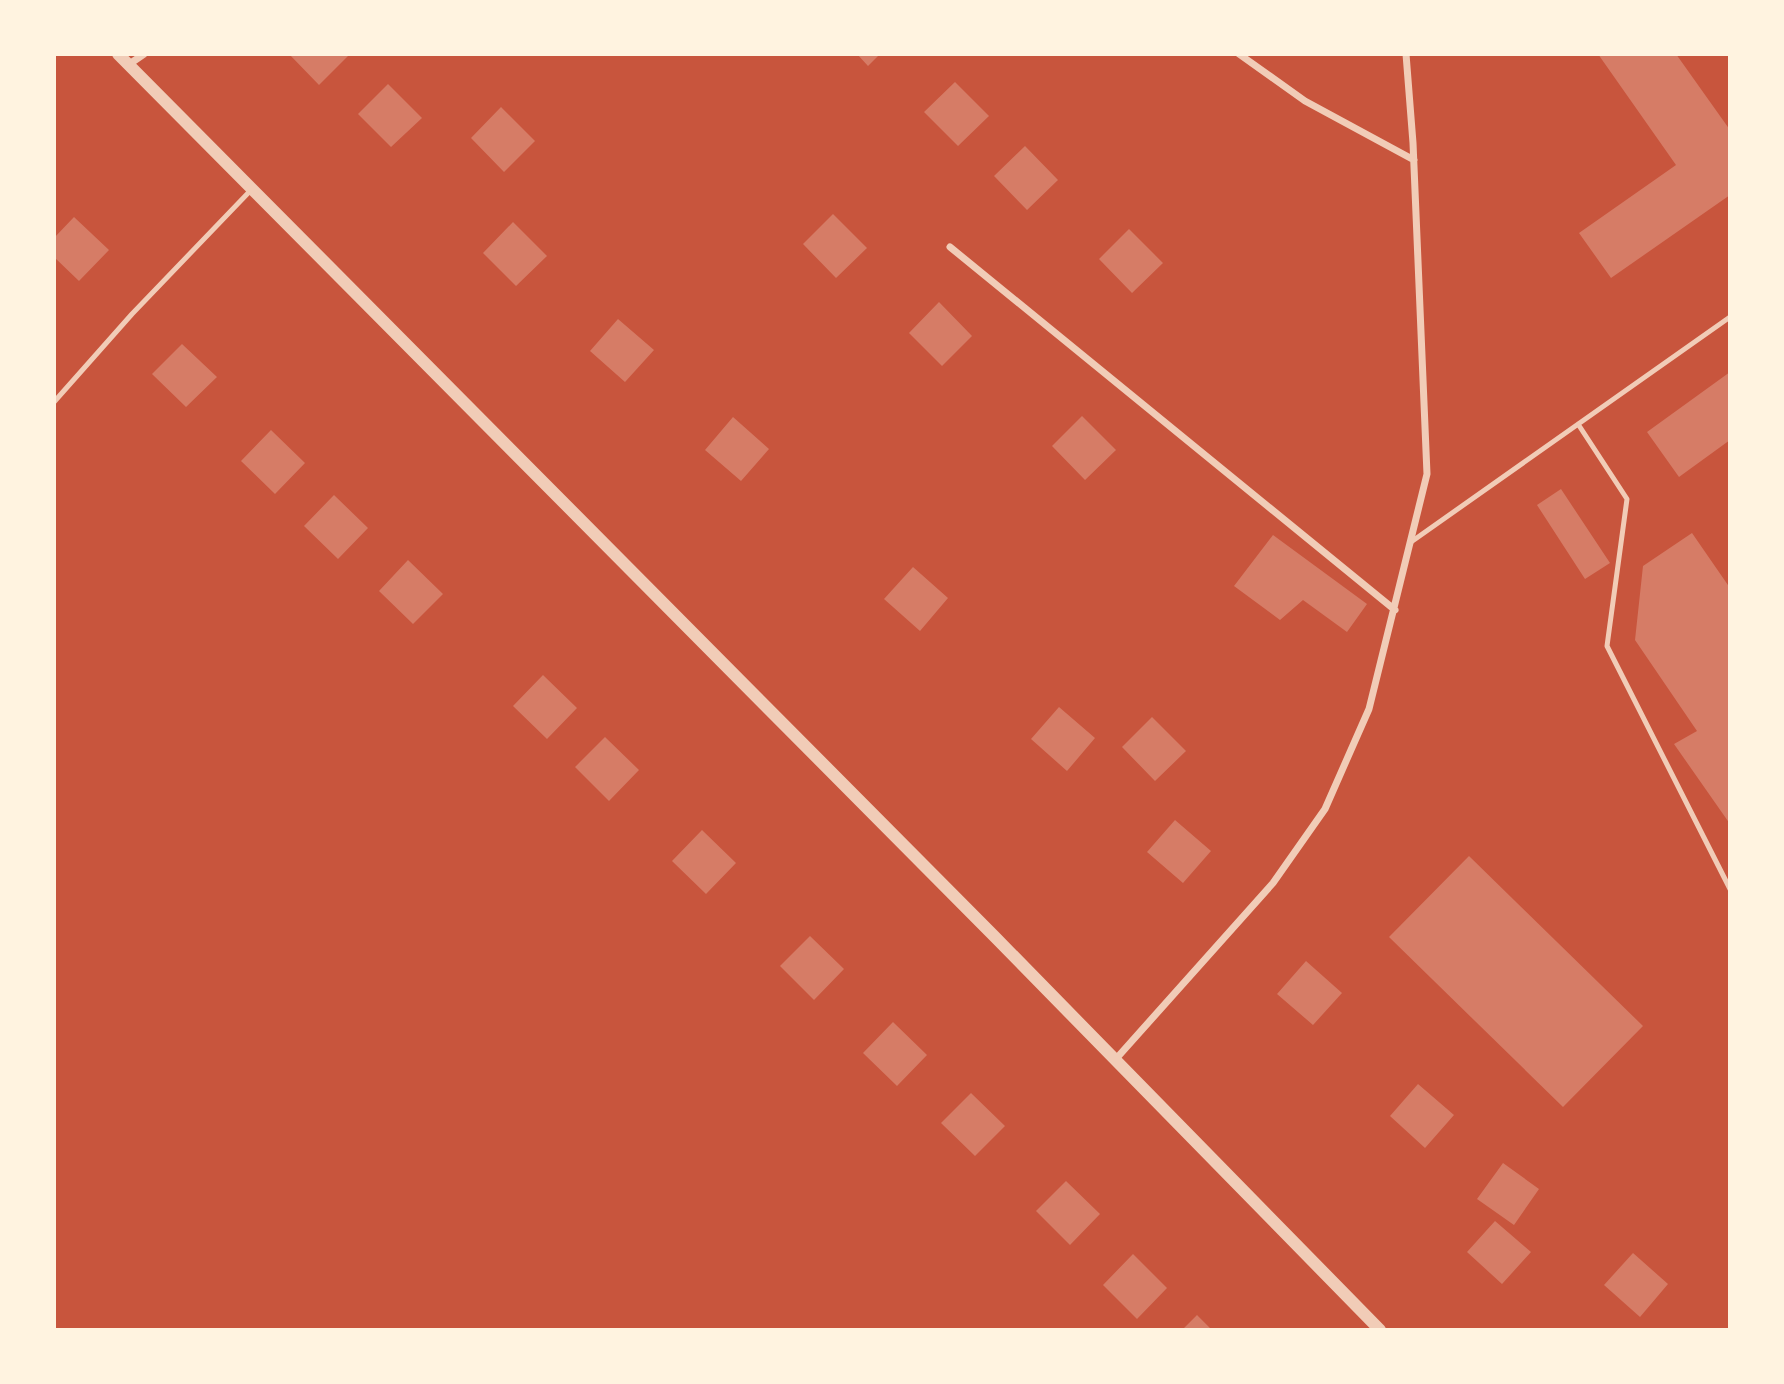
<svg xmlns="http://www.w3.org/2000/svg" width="1784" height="1384" font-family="Literata,serif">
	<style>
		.building { fill: #d67c66 }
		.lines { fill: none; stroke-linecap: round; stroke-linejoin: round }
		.service { stroke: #f1ccb7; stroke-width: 5 }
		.minor { stroke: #f1ccb7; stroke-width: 7 }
		.tertiary { stroke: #f1ccb7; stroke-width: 12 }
	</style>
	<rect width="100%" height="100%" fill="#c8553d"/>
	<path class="building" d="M289,54h61l-31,31z
		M857,54h23l-12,12z
		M1598,54h78l54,76v65l-119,83 -32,-45 97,-68z
		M955,82l34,34 -31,30 -34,-34z
		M388,84l34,34 -31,29 -33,-33z
		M501,107l34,34 -31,31 -33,-34z
		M1025,146l33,34 -31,30 -33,-34z
		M833,214l34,34 -31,30 -33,-34z
		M74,217l35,33 -30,31 -25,-24v-19z
		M513,222l34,34 -31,30 -33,-33z
		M1129,229l34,34 -31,30 -33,-34z
		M939,302l33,34 -30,30 -33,-33z
		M618,319l36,31 -29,32 -35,-31z
		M182,344l35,33 -31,30 -34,-33z
		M1730,372v68l-51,37 -32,-45z
		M1082,416l34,34 -31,30 -33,-34z
		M733,417l36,32 -28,32 -36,-31z
		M271,430l34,33 -30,31 -34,-33z
		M1561,489l49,74 -25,16 -48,-74z
		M334,495l34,33 -30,31 -34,-33z
		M1692,533l38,55v236l-56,-80 23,-13 -62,-91 8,-74z
		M1273,535l94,69 -20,28 -44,-32 -23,20 -46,-34z
		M408,560l35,34 -30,30 -34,-33z
		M913,567l35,31 -28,33 -36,-32z
		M543,675l34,33 -30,31 -34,-33z
		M1059,707l36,31 -28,33 -36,-32z
		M1152,717l34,34 -31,30 -33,-34z
		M605,737l34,33 -30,31 -34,-34z
		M1175,820l36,31 -28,32 -36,-31z
		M702,830l34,33 -30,31 -34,-33z
		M1469,856l174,170 -80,81 -174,-170z
		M810,936l34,33 -30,31 -34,-34z
		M1306,961l36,32 -29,32 -36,-31z
		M893,1022l34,33 -30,31 -34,-33z
		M1418,1084l36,31 -29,33 -35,-32z
		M971,1093l34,33 -30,30 -34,-33z
		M1503,1163l36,26 -25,36 -37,-26z
		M1066,1181l34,33 -30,31 -34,-34z
		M1495,1221l36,31 -29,32 -35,-32z
		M1633,1253l35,31 -28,33 -36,-32z
		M1133,1254l34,34 -30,31 -34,-34z
		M1197,1315l15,15h-30z"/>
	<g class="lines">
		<path class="service" d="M54,402l78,-88 119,-124
			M1578,424l49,75 -20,147 123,243
			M1411,542l319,-225"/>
		<path class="minor" d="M1239,54l66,47 109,59
			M128,65l16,-11
			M950,247l445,363
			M1115,1060l158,-177 52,-74 44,-100 58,-235 -14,-331 -7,-89"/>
		<path class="tertiary" d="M118,54l877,883 385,393"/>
	</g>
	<rect width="1784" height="1384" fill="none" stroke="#fff3e0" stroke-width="112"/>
</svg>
